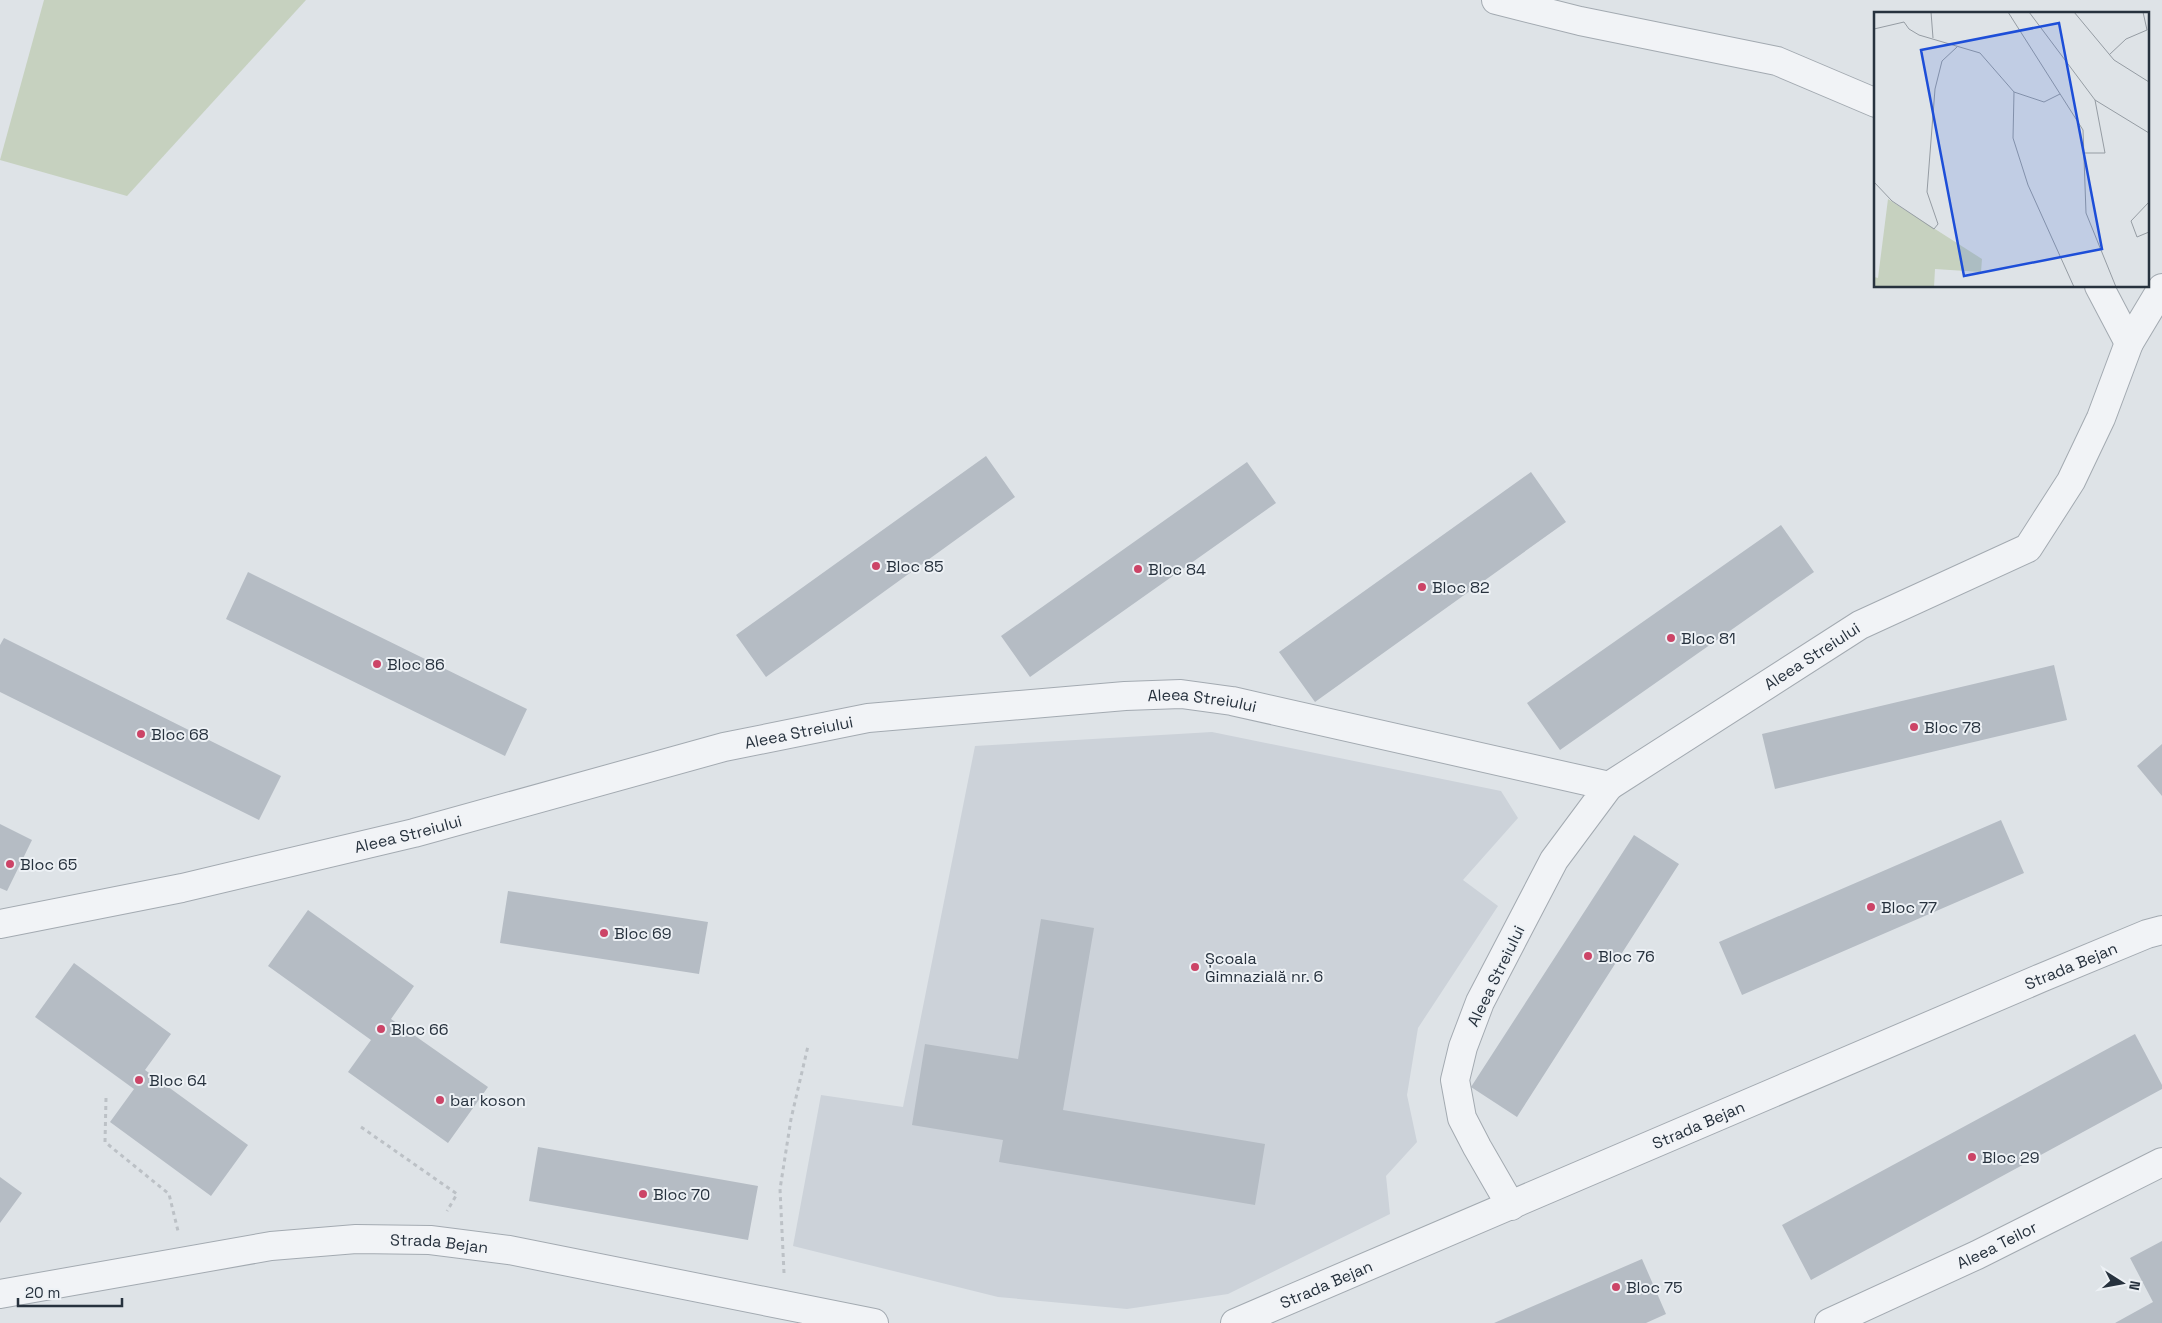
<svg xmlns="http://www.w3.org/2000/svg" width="2162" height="1323" font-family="'Space Grotesk',sans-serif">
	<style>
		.built { fill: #ccd2d9 }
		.green { fill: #c6d1bf }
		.building { fill: #b5bcc4 }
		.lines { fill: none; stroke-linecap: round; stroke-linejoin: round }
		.minor-casing { stroke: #a3aab1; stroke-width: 30 }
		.tertiary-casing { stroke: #a3aab1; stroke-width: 30 }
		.path { stroke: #bcc1c6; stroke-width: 3; stroke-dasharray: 4 4; stroke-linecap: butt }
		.minor { stroke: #f1f3f6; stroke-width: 28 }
		.tertiary { stroke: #f1f3f6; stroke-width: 28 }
		.poi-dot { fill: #cc4467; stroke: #edf1f5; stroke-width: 2 }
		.labels { text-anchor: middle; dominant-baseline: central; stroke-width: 4; stroke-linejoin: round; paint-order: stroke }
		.poi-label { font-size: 16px; fill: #27323e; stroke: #edf1f5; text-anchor: start }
		.street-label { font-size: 16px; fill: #27323e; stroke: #edf1f5 }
		.inset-road { fill: none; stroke: #959ca3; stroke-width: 1 }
		.view { fill: #1d4ed8; fill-opacity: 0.15; stroke: #1d4ed8; stroke-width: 2.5 }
		.inset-edge { fill: none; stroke: #27323e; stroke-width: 2.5 }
	</style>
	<rect width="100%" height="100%" fill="#dee3e7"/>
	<path class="built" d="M1212,732l289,59 17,27 -55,62 35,26 -80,122 -11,67 10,47 -31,34 4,38 -162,80 -101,15 -129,-12 -205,-51 28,-151 82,12 72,-361z"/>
	<path class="green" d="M44,0h262l-179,196 -127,-36z"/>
	<path class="building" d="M986,456l29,41 -249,180 -30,-42z
		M1247,462l29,41 -246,174 -29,-41z
		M1531,472l35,50 -251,180 -36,-50z
		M1781,525l33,47 -254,178 -33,-47z
		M248,572l279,137 -22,47 -279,-137z
		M4,638l277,138 -22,44 -259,-128v-47z
		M2054,665l13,55 -292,69 -13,-55z
		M2162,744v52l-25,-30z
		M2001,820l23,53 -282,122 -23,-53z
		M0,824l32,16 -25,51 -7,-3z
		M1634,835l45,29 -162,253 -46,-30z
		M508,891l200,31 -9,52 -199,-31z
		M308,910l106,76 -23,33 97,68 -40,56 -100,-71 23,-32 -103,-74z
		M1041,919l53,9 -31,182 202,34 -10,61 -256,-43 4,-22 -91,-15 13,-81 93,15z
		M74,963l97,71 -26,36 103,75 -37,51 -101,-74 24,-33 -99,-72z
		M2135,1034l27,51v4l-351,191 -29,-55z
		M538,1147l220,39 -10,54 -219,-39z
		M0,1177l22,16 -22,30z
		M2162,1241v82h-47l38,-21 -23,-44z
		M1642,1259l24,55 -20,9h-152z"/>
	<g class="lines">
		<g class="minor-casing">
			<g id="minor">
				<path d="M1496,0l84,21 197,40 99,42"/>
				<path d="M2099,286l30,57"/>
				<path id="s1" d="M1609,786l251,-161 168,-77 43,-67 30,-63 28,-75 33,-55"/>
				<path id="s2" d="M0,924l182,-36 232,-55 310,-86 144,-29 257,-22 56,-2 51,7 377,85 -55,74 -74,142 -17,45 -8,33 7,38 15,29 34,59"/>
				<path id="s3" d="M1829,1323l148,-68 185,-93"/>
			</g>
		</g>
		<g class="tertiary-casing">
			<g id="tertiary">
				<path id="s4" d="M0,1294l271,-48 85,-7 74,1 79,10 365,73"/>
				<path id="s5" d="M1235,1323l806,-345 106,-44 15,-4"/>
			</g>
		</g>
		<path class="path" d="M106,1098l-1,44 64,52 9,37
			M361,1127l96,67 -10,17
			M784,1273l-4,-84 11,-70 17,-73"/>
		<use href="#minor" class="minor"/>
		<use href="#tertiary" class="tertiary"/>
	</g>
	<g class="poi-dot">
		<circle cx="876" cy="566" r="5"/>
		<circle cx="1138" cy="569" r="5"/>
		<circle cx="1422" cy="587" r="5"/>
		<circle cx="1671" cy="638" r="5"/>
		<circle cx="377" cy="664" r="5"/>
		<circle cx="1914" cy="727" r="5"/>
		<circle cx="141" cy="734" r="5"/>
		<circle cx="10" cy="864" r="5"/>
		<circle cx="1871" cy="907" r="5"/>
		<circle cx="604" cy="933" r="5"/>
		<circle cx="1588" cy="956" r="5"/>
		<circle cx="1195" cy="967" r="5"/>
		<circle cx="381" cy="1029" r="5"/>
		<circle cx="139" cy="1080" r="5"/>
		<circle cx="440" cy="1100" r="5"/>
		<circle cx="1972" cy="1157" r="5"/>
		<circle cx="643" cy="1194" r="5"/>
		<circle cx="1616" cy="1287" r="5"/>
	</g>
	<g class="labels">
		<g class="poi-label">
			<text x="886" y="566">Bloc 85</text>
			<text x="1148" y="569">Bloc 84</text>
			<text x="1432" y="587">Bloc 82</text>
			<text x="1681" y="638">Bloc 81</text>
			<text x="387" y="664">Bloc 86</text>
			<text x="1924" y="727">Bloc 78</text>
			<text x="151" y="734">Bloc 68</text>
			<text x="20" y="864">Bloc 65</text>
			<text x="1881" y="907">Bloc 77</text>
			<text x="614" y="933">Bloc 69</text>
			<text x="1598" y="956">Bloc 76</text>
			<text x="1205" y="958">Școala<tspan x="1205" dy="18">Gimnazială nr. 6</tspan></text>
			<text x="391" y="1029">Bloc 66</text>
			<text x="149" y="1080">Bloc 64</text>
			<text x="450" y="1100">bar koson</text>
			<text x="1982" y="1157">Bloc 29</text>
			<text x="653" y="1194">Bloc 70</text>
			<text x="1626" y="1287">Bloc 75</text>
		</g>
		<g class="street-label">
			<text stroke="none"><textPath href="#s1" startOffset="241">Aleea Streiului</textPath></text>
			<text stroke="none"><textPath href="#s2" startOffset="1228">Aleea Streiului</textPath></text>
			<text stroke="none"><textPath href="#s2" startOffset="822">Aleea Streiului</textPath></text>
			<text stroke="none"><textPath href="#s2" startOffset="418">Aleea Streiului</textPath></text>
			<text stroke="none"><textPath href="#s5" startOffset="909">Strada Bejan</textPath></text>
			<text transform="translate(1496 976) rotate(-64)">Aleea Streiului</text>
			<text stroke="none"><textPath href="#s5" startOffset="504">Strada Bejan</textPath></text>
			<text stroke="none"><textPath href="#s4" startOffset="444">Strada Bejan</textPath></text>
			<text stroke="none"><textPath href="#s3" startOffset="185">Aleea Teilor</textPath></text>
			<text stroke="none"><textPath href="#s5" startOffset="99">Strada Bejan</textPath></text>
		</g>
	</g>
	<g transform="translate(1874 12)">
		<rect width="275" height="275" fill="#dee3e7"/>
		<path d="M14,187l94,60 -1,13 -46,-3 -1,18h-60v-10l4,1z" fill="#c6d1bf"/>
		<path class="inset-road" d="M57,0l2,26M134,0l75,118 3,83 30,74M155,0l66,88 10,53h-20M200,0l40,48 35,22M0,17l30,-7 5,7 10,6 61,18 34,39M235,43l17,-16 21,-9 -4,-18M186,82l-16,8 -30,-10 -1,46 15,47 46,102M221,88l54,33M0,170l18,19 42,28 4,-5 -11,-32 8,-103 7,-28 15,-14M275,190l-18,19 6,16 12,-5"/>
		<path class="view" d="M185,11l43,226 -138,27 -43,-226z"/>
		<rect width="275" height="275" class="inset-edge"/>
	</g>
	<g transform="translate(2122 1283) rotate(101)" stroke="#edf1f5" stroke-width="4" paint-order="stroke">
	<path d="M0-4L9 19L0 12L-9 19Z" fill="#27323e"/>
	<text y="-8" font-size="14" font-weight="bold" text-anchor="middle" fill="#27323e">N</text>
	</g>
	<path d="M18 1298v8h104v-8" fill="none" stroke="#27323e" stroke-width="2.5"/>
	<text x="25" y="1298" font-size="15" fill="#27323e" stroke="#edf1f5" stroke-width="4" paint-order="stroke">20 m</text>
</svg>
